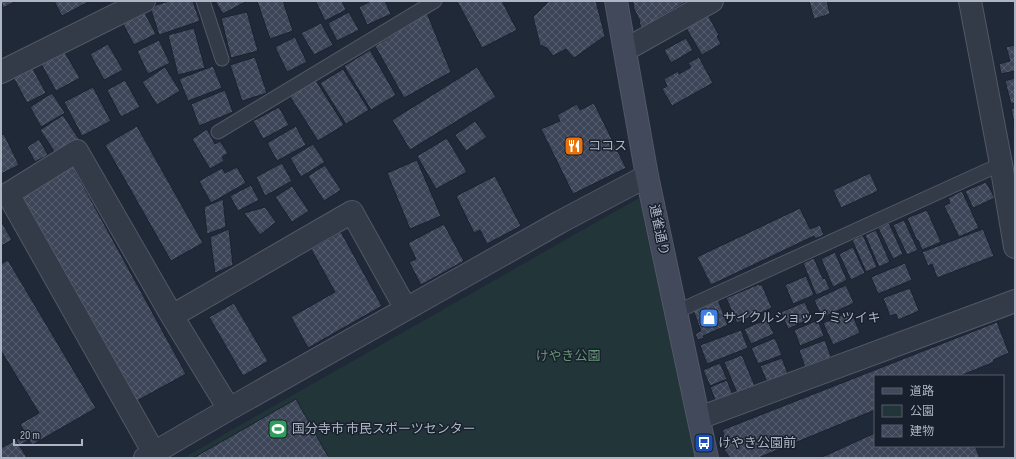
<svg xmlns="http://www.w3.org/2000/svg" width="1016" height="459" font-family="'Sofia Sans Condensed','Noto Sans JP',sans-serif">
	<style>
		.park { fill: #223539 }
		.building { fill: url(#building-cross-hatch); stroke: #1b222f }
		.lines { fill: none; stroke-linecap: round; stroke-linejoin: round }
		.lane-casing { stroke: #515866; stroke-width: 15 }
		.street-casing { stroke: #515866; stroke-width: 24 }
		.secondary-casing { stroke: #515866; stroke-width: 24 }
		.lane { stroke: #343b48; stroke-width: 13 }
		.street { stroke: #343b48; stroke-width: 22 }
		.secondary { stroke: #42495b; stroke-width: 22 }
		.labels { text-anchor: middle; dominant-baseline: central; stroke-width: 3; stroke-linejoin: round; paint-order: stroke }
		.poi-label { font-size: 13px; fill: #aeb5c5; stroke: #19202d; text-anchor: start }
		.street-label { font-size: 13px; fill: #aeb5c5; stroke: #19202d }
		.park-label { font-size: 13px; fill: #669575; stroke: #19202d }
	</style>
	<defs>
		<pattern id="building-cross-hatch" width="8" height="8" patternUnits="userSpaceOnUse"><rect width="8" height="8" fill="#3c4658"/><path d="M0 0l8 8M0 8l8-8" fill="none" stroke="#565e6e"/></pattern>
	</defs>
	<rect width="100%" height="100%" fill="#202938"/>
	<path class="park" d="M639,198l56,260h-511l46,-27z"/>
	<path class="building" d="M1,1h15l-13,7z
		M54,1h36l-28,15z
		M169,1h24l7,20 -41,14 -9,-28z
		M215,1h32l-24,13z
		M257,1h26l10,30 -23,8z
		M318,1h24l4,9 -21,11 -9,-19z
		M371,1h14l6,13 -24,11 -8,-18z
		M457,1h45l15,29 -35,18z
		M549,1h47l9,35 -31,22 -8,-9 -13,7 -6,-8 -7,-3 -7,-28z
		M632,1h55l-32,19 1,3 -13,8 -4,-9 1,-1 -7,-14 1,-1z
		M809,1h18l3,13 -16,5z
		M144,11l12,23 -22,11 -12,-23z
		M247,12l11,39 -27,7 -10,-40z
		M349,12l10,18 -22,11 -9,-18z
		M427,13l24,59 -47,26 -29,-52z
		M708,15l11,20 -2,1 4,8 -19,11 -16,-27z
		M321,23l12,22 -19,10 -13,-22z
		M194,28l11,40 -27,7 -10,-40z
		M295,37l12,25 -20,10 -12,-25z
		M686,38l7,12 -22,13 -7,-13z
		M159,40l11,23 -22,11 -11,-23z
		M108,44l15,26 -19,10 -14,-26z
		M1015,45v26l-14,3 -2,-10 11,-3 -4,-14z
		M370,50l26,45 -25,15 -27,-44z
		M64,51l16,27 -24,13 -15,-27z
		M255,57l12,36 -25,8 -12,-36z
		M699,57l14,26 -41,23 -10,-17 5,-3 -3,-7 14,-8 1,3 12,-7 -3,-4z
		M213,66l9,22 -34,13 -9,-22z
		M32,67l14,26 -19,10 -14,-26z
		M165,67l15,24 -23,14 -15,-23z
		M477,67l19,30 -86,53 -18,-30z
		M343,69l26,41 -23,14 -26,-41z
		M1015,78v25l-4,1 -6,-23z
		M315,79l29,46 -26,16 -29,-46z
		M125,80l15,27 -19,10 -14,-27z
		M93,87l18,34 -29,15 -18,-34z
		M225,90l8,22 -34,14 -8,-22z
		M52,93l13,20 -24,14 -11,-20z
		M594,103l32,65 -53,26 -32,-65 19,-8 -3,-6 20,-11 3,6z
		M279,107l10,18 -26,14 -10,-18z
		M1015,108v19l-4,-18z
		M63,115l16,24 -23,15 -16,-24z
		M475,121l12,16 -21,14 -11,-16z
		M137,126l66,117 -32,18 -66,-116z
		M296,126l10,19 -29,16 -10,-18z
		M207,129l8,15 5,-3 8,12 -6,4 2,4 -14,8 -18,-30z
		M4,134l15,31 -18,9v-39z
		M447,138l20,34 -31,17 -19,-33z
		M39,139l9,16 -13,7 -8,-15z
		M313,144l12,18 -24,15 -11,-19z
		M417,160l24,56 -31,13 -23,-56z
		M282,163l10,18 -27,15 -9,-19z
		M325,165l16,25 -17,11 -16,-25z
		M73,167l113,207 -53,29 -112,-208z
		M237,167l9,16 -35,20 -12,-22 23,-13 3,5z
		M870,173l8,18 -37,17 -8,-18z
		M495,176l26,50 -34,18 -7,-14 -6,3 -18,-37z
		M986,182l9,16 -22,10 -8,-17z
		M251,185l8,15 -21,11 -8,-15z
		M292,186l17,25 -17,11 -17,-25z
		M962,191l17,37 -20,9 -15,-31 6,-3 -2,-5z
		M223,199l3,28 -19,7 -3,-27z
		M265,207l11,15 -16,13 -16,-22z
		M800,208l10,21 10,-4 4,10 -9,4 -1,-3 -103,49 -14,-28z
		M927,210l14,32 -19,8 -4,-10 -1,1 -10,-23z
		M904,220l14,30 -11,5 -14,-30z
		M1,221l11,19 -11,6z
		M889,223l14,31 -10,5 -15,-31z
		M444,224l20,37 -43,24 -12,-23 7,-3 -8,-16z
		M229,229l4,36 -18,8 -5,-36z
		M983,229l11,27 -57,22 -5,-14 -4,2 -6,-14z
		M876,230l14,32 -11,5 -14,-32z
		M341,232l41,74 -74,42 -17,-31 44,-25 -24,-43z
		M863,235l14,32 -11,5 -14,-32z
		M853,247l12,26 -14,7 -12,-26z
		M835,252l12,28 -14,7 -12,-28z
		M814,258l9,21 2,-1 5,11 -14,6 -13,-32z
		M8,260l88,148 -64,37 -12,-21 19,-11 -38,-62v-87z
		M905,263l7,17 -34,14 -7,-17z
		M806,276l8,19 -21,9 -8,-19z
		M759,284v1h3l10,23 -35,15 -11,-25z
		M846,285l8,18 -32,15 -8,-18z
		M910,288l9,23 -21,9 -2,-6 -6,2 -7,-18z
		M718,300l10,25 -25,11 1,2 -6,2 -3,-6 6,-3 -8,-21z
		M805,302l7,16 -24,11 -7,-17z
		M234,303l34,58 -25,15 -34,-59z
		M851,311l9,22 -27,12 -10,-22z
		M767,319l7,15 -23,10 -7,-15z
		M818,320l6,16 -24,10 -6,-16z
		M997,322l12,31 -16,7 1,2 -34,14h-85v34l-117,48h-28l-5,-7 -3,-9 2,-8 -2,-4z
		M741,330l7,18 -41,16 -7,-19z
		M775,338l7,17 -24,9 -7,-16z
		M825,340l6,17 -26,10 -6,-17z
		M742,355l13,31 -18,7 -13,-31z
		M782,358l6,16 -21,8 -7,-16z
		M720,363l7,16 -17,7 -7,-16z
		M727,380l6,15 -17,7 -6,-15z
		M296,399l33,59h-136z
		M875,433v13h100l5,12h-160z
		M25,434l4,6 -10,6 -3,-6z
		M16,440l11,18h-26v-10z"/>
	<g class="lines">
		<g class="lane-casing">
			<path id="lane" d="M203,1l19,58
				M218,132l217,-131
				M676,312l325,-148"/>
		</g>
		<g class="street-casing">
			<path id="street" d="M970,1l31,163 14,83
				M625,50l87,-49
				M1,72l143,-71
				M172,316l180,-104 54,97
				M699,418l316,-117
				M154,453l-146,-259 69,-43 95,165 57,93
				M145,458l84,-49 331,-187 87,-46"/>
		</g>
		<g class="secondary-casing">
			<path id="secondary" d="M616,1l31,175 60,282"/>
		</g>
		<use href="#lane" class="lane"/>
		<use href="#street" class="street"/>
		<use href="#secondary" class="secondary"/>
	</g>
	<defs>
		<g id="restaurant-square" transform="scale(1)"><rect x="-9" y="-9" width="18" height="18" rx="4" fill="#e8710a" stroke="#19202d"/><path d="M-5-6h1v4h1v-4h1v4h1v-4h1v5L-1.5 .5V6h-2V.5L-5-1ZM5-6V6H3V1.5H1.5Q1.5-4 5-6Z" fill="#fff"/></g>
		<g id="shop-square" transform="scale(1)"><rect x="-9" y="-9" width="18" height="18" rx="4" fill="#3f7fe0" stroke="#19202d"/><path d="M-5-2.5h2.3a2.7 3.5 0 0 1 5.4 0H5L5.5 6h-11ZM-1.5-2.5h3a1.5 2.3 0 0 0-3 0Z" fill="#fff"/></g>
		<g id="stadium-square" transform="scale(1)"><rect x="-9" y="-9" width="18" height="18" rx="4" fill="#2e9e5b" stroke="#19202d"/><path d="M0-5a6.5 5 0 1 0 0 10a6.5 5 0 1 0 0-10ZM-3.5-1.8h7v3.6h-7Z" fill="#fff"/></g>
		<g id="bus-square" transform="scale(1)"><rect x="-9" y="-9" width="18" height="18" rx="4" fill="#1a4fb4" stroke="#19202d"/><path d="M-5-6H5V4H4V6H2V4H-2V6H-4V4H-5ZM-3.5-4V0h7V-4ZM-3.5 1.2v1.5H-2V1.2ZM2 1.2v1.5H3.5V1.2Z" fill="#fff"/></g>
	</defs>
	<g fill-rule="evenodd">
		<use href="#restaurant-square" x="574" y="146"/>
		<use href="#shop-square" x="709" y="318"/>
		<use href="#stadium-square" x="278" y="429"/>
		<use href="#bus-square" x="704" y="443"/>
	</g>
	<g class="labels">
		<g class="poi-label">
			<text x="588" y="146">ココス</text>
			<text x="723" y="318">サイクルショップ ミツイキ</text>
			<text x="292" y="429">国分寺市 市民スポーツセンター</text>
			<text x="718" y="443">けやき公園前</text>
		</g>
		<g class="street-label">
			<text transform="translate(659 230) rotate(78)">連雀通り</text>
		</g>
		<g class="park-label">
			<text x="568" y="356">けやき公園</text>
		</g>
	</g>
	<rect width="1016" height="459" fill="none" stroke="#aeb5c5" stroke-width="4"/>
	<rect x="874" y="375" width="130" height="72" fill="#19202d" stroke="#555c6a"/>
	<rect x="882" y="388" width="20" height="6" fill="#42495b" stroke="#555c6a"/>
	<text x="910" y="395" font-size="12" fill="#aeb5c5">道路</text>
	<rect x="882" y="405" width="20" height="12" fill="#223539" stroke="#555c6a"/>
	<text x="910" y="415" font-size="12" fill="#aeb5c5">公園</text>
	<rect x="882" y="425" width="20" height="12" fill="url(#building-cross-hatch)" stroke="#555c6a"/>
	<text x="910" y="435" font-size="12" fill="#aeb5c5">建物</text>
	<path d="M14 439v6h68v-6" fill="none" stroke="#aeb5c5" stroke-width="2"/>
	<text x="20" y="439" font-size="12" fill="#aeb5c5" stroke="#19202d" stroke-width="3" paint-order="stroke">20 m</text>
</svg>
